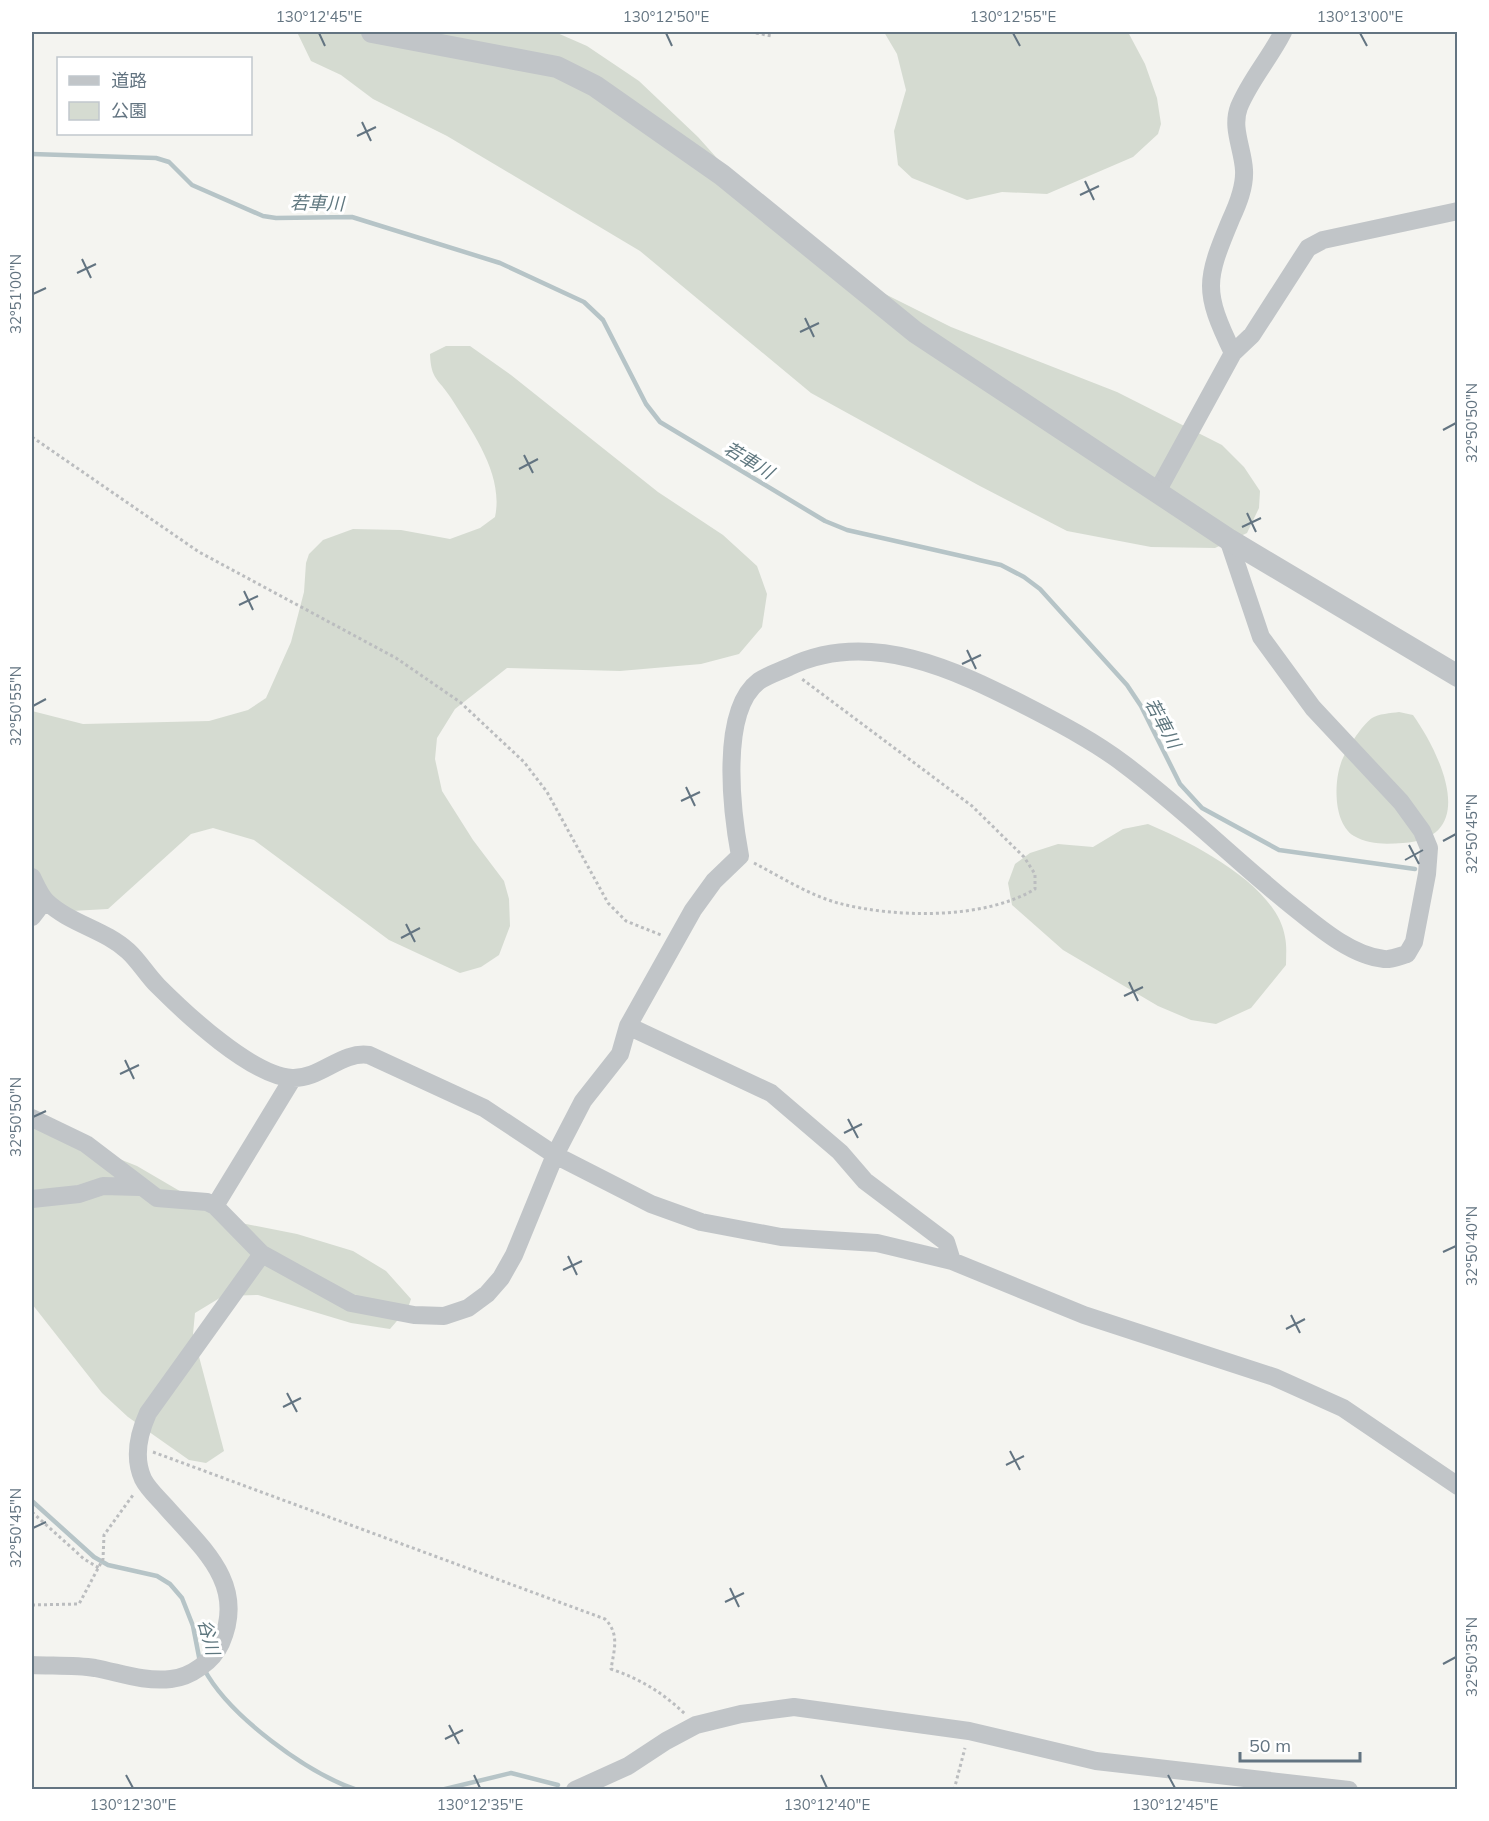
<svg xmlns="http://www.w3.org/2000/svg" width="1489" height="1821" font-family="Mulish,'Noto Sans JP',sans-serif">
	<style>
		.green { fill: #d5dbd1 }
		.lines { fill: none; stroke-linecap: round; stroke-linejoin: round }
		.stream { stroke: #b6c4c7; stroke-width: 4.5 }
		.path { stroke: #bbbdbf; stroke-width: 3; stroke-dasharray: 3 3; stroke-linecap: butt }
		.minor { stroke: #c1c5c8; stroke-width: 18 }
		.tertiary { stroke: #c1c5c8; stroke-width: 22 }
		.ticks { fill: none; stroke: #637481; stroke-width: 2 }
		.labels { text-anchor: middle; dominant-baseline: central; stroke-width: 6; stroke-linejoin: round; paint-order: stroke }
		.water-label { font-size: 18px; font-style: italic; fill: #5f777f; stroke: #fff }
		.neatline { fill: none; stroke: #637481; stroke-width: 2 }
		.ticks-label { font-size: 15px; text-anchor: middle; fill: #637481 }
	</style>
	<rect width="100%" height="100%" fill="#f4f4f0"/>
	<path class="green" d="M297,32h258l32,14 52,35 59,56 42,47 117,96 94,47 166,65 105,53 22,22 16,24 -1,17 -12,25 -32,15 -64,-1 -84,-16 -89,-46 -167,-92 -171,-142 -193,-115 -74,-37 -32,-24 -30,-14z
		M884,32h244l17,32 12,34 4,26 -3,10 -25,23 -86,37 -45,-2 -35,8 -55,-22 -14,-13 -4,-34 12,-41 -9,-36z
		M446,346h24l41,29 147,117 65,43 34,31 10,28 -5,33 -23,27 -38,10 -81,7 -113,-3 -52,41 -18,29 -2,21 7,32 31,49 31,41 5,18 1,27 -11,29 -18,12 -21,6 -71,-33 -135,-100 -41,-12 -22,6 -83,75 -55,3 -21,-17v-184l51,13 126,-3 39,-11 18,-12 25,-56 13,-50 2,-29 3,-9 14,-14 30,-11 48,1 49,9 30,-11 15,-11c9,-42 -22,-84 -44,-119 -13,-20 -20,-18 -21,-44z
		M1399,712l14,3c27,38 68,123 -10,128 -17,1 -34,2 -49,-7 -21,-13 -20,-54 -13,-73 4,-12 21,-38 31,-45 6,-4 19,-5 27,-6z
		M1148,824c43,18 129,61 137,113 2,9 1,19 1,28l-35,43 -35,16 -25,-4 -33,-14 -95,-56 -51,-45 -4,-22 7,-19 15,-11 28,-9 35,3 30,-18z
		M32,1124l105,42 94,55 66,13 56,17 33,20 25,28 -3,9 -18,21 -39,-6 -93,-28 -35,1 -28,17 -2,21 31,117 -18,12 -17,-3 -61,-43 -26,-24 -70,-89z"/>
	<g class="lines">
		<path class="stream" d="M32,154l124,4 13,4 23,23 71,31 13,2 76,-1 148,46 84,39 19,18 43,84 14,18 165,99 22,9 154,35 23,12 16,12 87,96 14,21 39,78 22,24 77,42 136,19
			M32,1501l62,56 14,8 49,11 13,8 12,14 11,28 7,36
			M204,1669c25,47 103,104 153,121
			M441,1790l70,-17 47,12"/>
		<path class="path" d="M750,32l22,4
			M32,437l167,115 197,106 64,44 64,60 23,30 61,111 18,18 35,14
			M754,863c27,14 55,32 84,40 56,15 146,17 197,-14v-15l-11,-17 -52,-51 -170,-127
			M153,1452l452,167c15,15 9,31 6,50 29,10 51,23 74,45
			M32,1512l52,47 15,9
			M32,1605l47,-1 24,-45 1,-24 29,-40
			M954,1790l11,-42"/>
		<path class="minor" d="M1233,353c-30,-62 -28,-72 -2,-134 7,-15 14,-32 13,-49 -1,-21 -13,-42 -5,-63 11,-27 31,-49 44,-75
			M1158,490l75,-137 19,-18 56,-87 15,-8 135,-29
			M32,877c4,8 8,18 14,24 24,23 58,28 82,50 11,10 19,24 30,35 28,28 94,90 134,92 29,1 49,-27 77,-23l115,53 71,47 96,49 50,18 80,15 96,6 75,18 132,54 190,62 69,31 115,78
			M32,917l13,-17
			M628,1026l143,67 69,59 25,29 81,61 6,19
			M32,1118l54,26 71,54 50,4 8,4 47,48 89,49 63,12 30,1 24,-8 19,-14 14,-16 13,-23 41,-100 28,-54 37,-47 8,-28 65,-116 21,-29 26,-25c-8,-43 -21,-145 19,-175 9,-6 21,-10 30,-14 80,-39 167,3 239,40 33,17 67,35 96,57 59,44 111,96 168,142 25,20 59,50 92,53 7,1 16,-3 23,-5l7,-12 13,-68 2,-26 -7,-17 -21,-29 -88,-94 -52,-71 -33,-98
			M32,1199l47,-5 24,-8 37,1
			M215,1206l78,-128
			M32,1665c20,1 43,0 63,3 26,5 49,14 76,11 20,-2 42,-18 50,-36 26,-59 -19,-95 -55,-136 -8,-9 -18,-18 -23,-28 -10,-22 -4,-46 5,-66l114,-159
			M575,1790l53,-24 38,-25 30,-16 45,-11 53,-7 175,24 127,30 253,29"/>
		<path class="tertiary" d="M372,32l185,35 38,19 127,89 193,157 313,207 230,137"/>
	</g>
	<path class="ticks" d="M319,33l6,13M666,33l6,13M1013,33l7,13M1360,33l7,13M362,122l9,19M357,136l19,-9M1085,181l9,19M1080,195l19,-9M82,259l9,19M77,273l19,-9M33,294l13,-6M805,318l9,19M800,332l19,-9M1443,430l13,-7M524,455l9,18M519,469l19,-10M1247,513l9,19M1242,527l19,-9M244,591l9,19M239,605l19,-9M967,650l9,19M962,664l19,-9M33,706l13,-7M686,787l9,19M681,801l19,-9M1443,841l13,-7M1409,845l10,19M1405,860l18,-10M406,924l9,18M401,938l19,-10M1129,982l9,19M1124,996l19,-9M125,1060l9,19M120,1074l19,-9M33,1117l13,-6M848,1119l10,19M844,1133l18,-9M1443,1252l13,-6M568,1256l9,19M563,1270l19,-9M1291,1315l9,18M1286,1329l19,-10M287,1393l10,19M283,1407l18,-9M1010,1451l10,19M1006,1465l18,-9M33,1528l13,-6M730,1588l9,19M725,1602l19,-9M1443,1664l13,-7M449,1725l10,19M445,1739l18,-9M126,1775l7,13M474,1775l6,13M821,1775l6,13M1168,1775l7,13"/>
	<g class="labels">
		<g class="water-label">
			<text transform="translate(317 203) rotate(1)">若車川</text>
			<text transform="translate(749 460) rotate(31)">若車川</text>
			<text transform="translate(1163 723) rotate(62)">若車川</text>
			<text transform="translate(209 1637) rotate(75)">谷川</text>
		</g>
	</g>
	<rect width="1489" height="1821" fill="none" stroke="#ffffff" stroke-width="66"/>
	<rect x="57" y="57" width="195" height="78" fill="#ffffff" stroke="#c1c7cd" stroke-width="1.5"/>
	<rect x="69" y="76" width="30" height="9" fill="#c1c5c8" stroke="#c1c7cd" stroke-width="1.5"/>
	<text x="111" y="87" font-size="18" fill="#637481">道路</text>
	<rect x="69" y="102" width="30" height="18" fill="#d5dbd1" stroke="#c1c7cd" stroke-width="1.5"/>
	<text x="111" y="117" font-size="18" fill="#637481">公園</text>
	<path d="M1240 1752v9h120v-9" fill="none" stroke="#637481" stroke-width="3"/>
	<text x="1249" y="1752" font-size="18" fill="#637481" stroke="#ffffff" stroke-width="4.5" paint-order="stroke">50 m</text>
	<rect x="33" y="33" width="1423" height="1755" class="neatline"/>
	<g class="ticks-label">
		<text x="319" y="22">130°12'45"E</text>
		<text x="666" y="22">130°12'50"E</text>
		<text x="1013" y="22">130°12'55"E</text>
		<text x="1360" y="22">130°13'00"E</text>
		<text transform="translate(16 294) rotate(-90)" y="5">32°51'00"N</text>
		<text transform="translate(1472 423) rotate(-90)" y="5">32°50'50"N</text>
		<text transform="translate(16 706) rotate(-90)" y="5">32°50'55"N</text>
		<text transform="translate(1472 834) rotate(-90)" y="5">32°50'45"N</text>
		<text transform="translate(16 1117) rotate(-90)" y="5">32°50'50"N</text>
		<text transform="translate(1472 1246) rotate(-90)" y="5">32°50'40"N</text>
		<text transform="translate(16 1528) rotate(-90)" y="5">32°50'45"N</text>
		<text transform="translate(1472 1657) rotate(-90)" y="5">32°50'35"N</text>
		<text x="133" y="1810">130°12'30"E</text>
		<text x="480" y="1810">130°12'35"E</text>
		<text x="827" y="1810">130°12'40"E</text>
		<text x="1175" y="1810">130°12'45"E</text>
	</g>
</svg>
